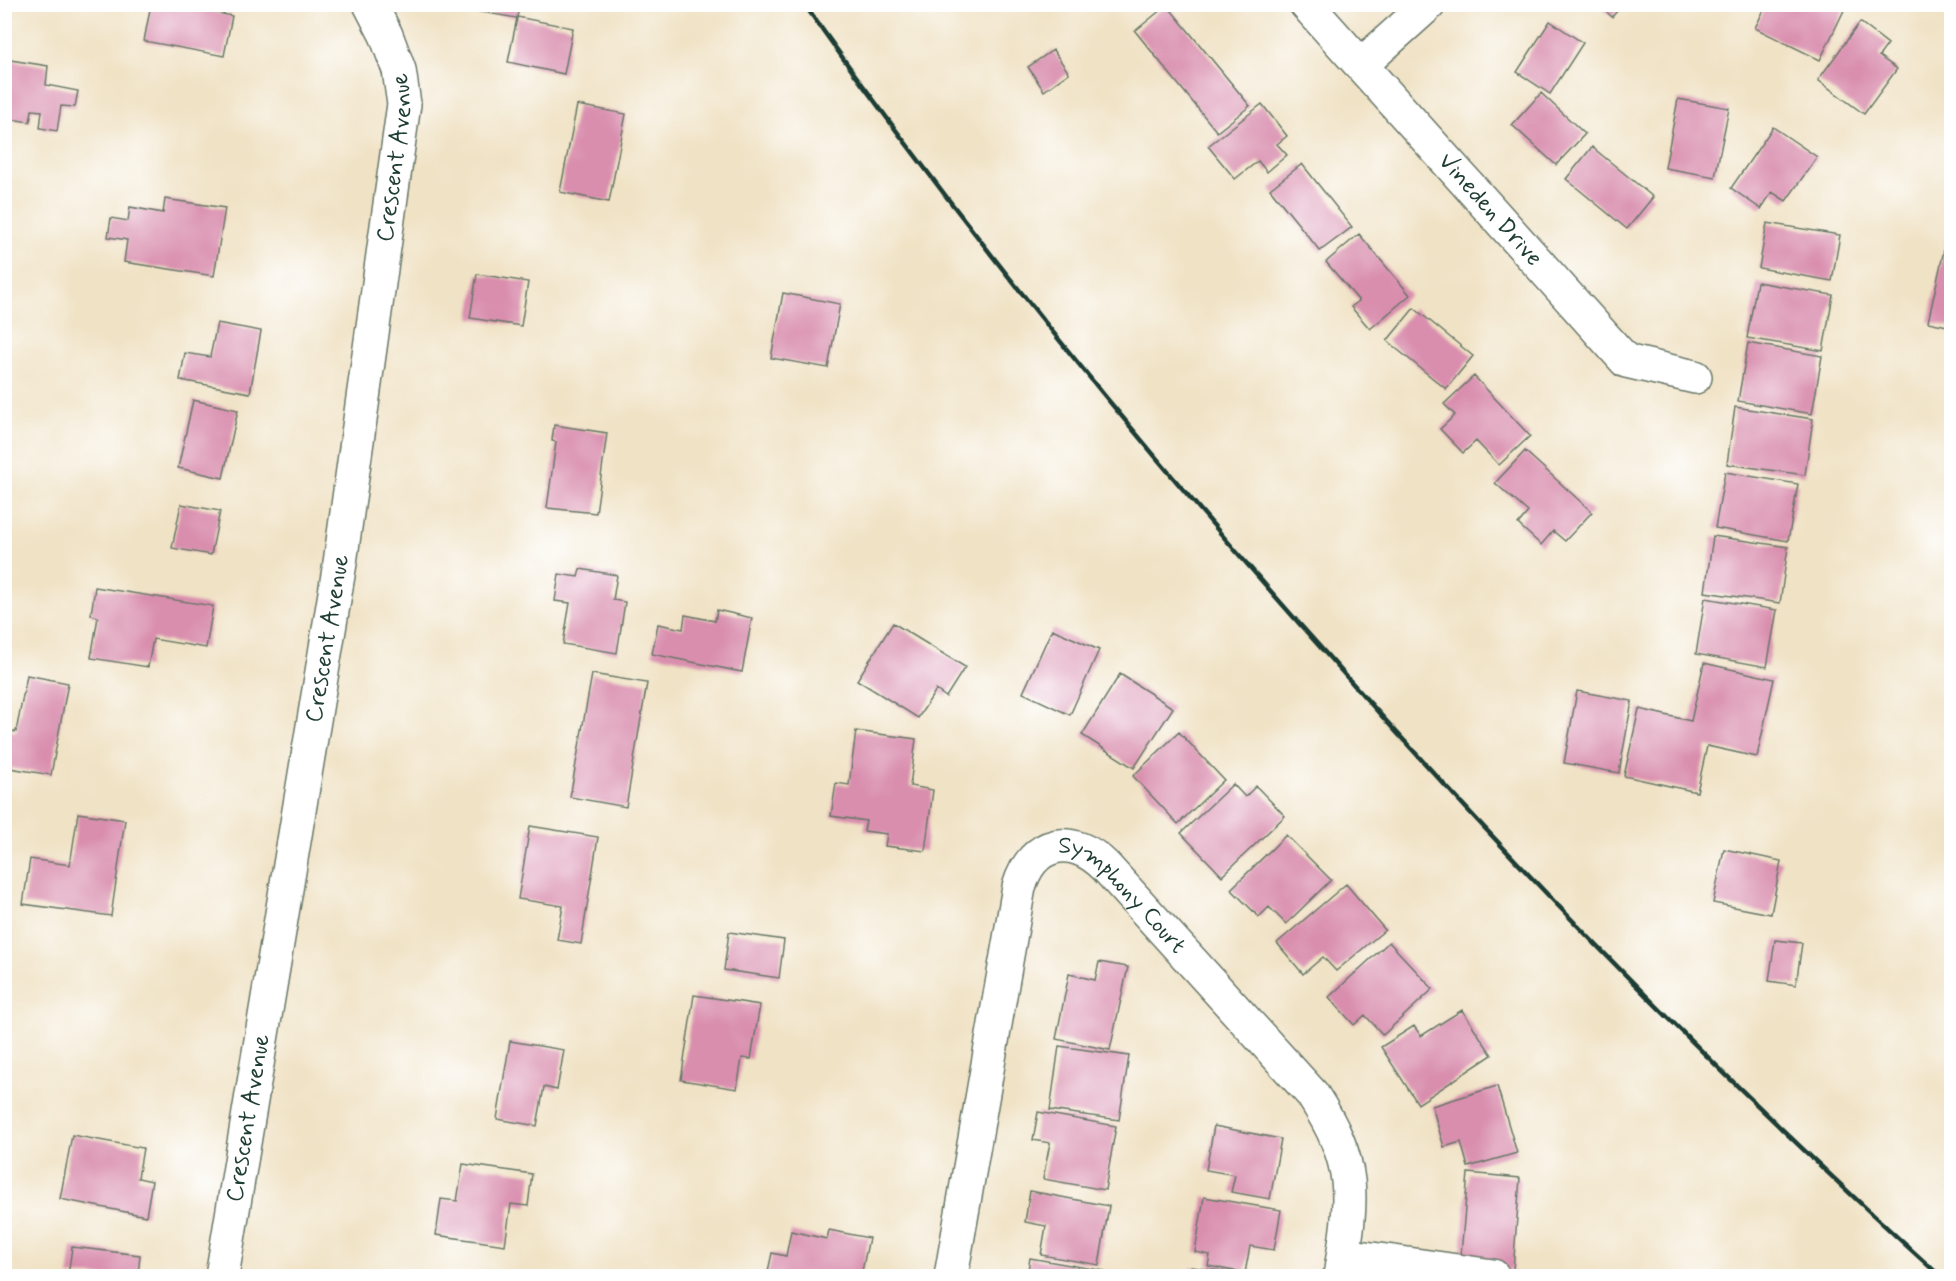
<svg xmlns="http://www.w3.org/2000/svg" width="1956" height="1281" font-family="Mynerve,sans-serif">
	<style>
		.building { fill: #d98eae }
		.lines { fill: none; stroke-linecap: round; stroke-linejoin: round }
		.minor-casing { stroke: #687767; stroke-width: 36 }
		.minor { stroke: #fff; stroke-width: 33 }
		.rail { stroke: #1f3d34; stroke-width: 4.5 }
		.labels { text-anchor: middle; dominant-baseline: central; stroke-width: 6; stroke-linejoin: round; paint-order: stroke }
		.street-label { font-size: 24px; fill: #1f3d34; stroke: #fff }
	</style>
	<rect width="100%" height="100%" fill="#fff"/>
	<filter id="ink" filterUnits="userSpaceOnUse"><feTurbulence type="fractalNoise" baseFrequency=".0167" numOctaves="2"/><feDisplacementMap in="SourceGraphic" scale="12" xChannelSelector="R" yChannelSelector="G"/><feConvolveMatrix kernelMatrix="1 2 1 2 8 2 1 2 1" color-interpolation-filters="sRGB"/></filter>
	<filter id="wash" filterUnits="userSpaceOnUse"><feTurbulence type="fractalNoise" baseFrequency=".008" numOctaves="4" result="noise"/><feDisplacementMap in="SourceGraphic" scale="24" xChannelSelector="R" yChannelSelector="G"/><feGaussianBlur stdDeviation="1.35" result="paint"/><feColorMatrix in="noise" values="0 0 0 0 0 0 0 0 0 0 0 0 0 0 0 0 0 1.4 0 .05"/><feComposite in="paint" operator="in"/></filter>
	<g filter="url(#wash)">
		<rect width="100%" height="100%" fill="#f0e2c5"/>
		<g id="blocks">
			<path class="building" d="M151,4h64l-2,8 19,4 -8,40 -80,-15z
				M475,4h45l-3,13 56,11 -9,46 -56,-12 9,-44 -43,-7z
				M1598,4h25l-11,13z
				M1767,4h80l-27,56 -65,-32z
				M1167,5l83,101 -33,26 -82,-101z
				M1550,21l33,22 -33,51 -33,-22z
				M1860,22l28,22 -9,12 18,13 -33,45 -46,-34z
				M1053,50l16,23 -25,18 -16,-24z
				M4,59l44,7 -2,19 32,6 -3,16 -14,-1 -4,25 -17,-3 2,-17 -10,-1 -2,12 -26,-4z
				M1541,93l44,41 -29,31 -44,-40z
				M1678,99l51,9 -14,69 -50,-9z
				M1262,104l25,32 -10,8 10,11 -20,17 -9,-11 -23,18 -27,-33z
				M577,105l49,9 -17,88 -49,-10z
				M1773,127l44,30 -31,44 -14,-9 -11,17 -30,-21z
				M1592,147l61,50 -26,32 -61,-50z
				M1302,164l50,63 -32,24 -50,-62z
				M165,199l60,9 -11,68 -90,-14 3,-22 -19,-3 3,-19 17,3 2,-14 33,6z
				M1767,223l73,12 -8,46 -73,-13z
				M1950,223l2,1v103l-24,-5z
				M1359,234l51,61 -40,34 -19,-22 8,-6 -33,-39z
				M477,274l51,8 -7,44 -51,-8z
				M1757,282l76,13 -10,56 -76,-13z
				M783,293l57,11 -12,64 -57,-10z
				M1414,308l59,48 -27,33 -59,-48z
				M217,323l44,8 -11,62 -70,-13 5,-27 25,4z
				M1748,343l74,13 -10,58 -74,-13z
				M1474,376l56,60 -31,29 -23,-24 -13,12 -23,-24 15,-14 -11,-11z
				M193,400l45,10 -15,68 -45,-10z
				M1735,407l78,12 -8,56 -78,-11z
				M554,425l53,8 -11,80 -49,-5 9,-66 -4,-1z
				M1525,451l67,61 -27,29 -12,-10 -12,14 -23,-21 10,-12 -33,-29z
				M1725,472l73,12 -10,57 -73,-13z
				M181,504l39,7 -9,44 -39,-7z
				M1713,536l75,11 -8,56 -75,-11z
				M580,569l37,6 -4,25 12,2 -8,51 -54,-9 7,-41 -15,-2 4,-27 19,3z
				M95,587l118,19 -7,42 -53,-9 -5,28 -57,-9 7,-41 -7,-2z
				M1705,598l72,12 -10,57 -71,-13z
				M717,610l35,8 -10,54 -90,-18 6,-30 25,5 2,-14 30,6z
				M893,623l72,44 -19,30 -10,-7 -18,28 -61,-38z
				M1052,629l47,21 -29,65 -47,-22z
				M1704,663l70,16 -17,78 -50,-11 -10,46 -73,-16 15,-67 52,12z
				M592,674l55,9 -21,124 -56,-10z
				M1120,674l53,34 -39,60 -52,-33z
				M27,675l41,8 -17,92 -47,-8v-37l12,2z
				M1577,691l55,10 -13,72 -55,-10z
				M856,731l60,8 -6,47 23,4 -8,61 -40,-5 2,-12 -23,-3 2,-10 -35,-5 5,-33 13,2z
				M1179,732l45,48 -46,44 -45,-48z
				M1233,784l12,13 11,-11 29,30 -63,60 -41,-43z
				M78,813l47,7 -14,96 -88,-12 7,-45 40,6z
				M530,826l68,11 -17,107 -24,-4 6,-34 -45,-7z
				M1286,835l45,45 -45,44 -17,-17 -10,10 -28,-28z
				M1724,849l57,12 -10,53 -58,-11z
				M1346,884l39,46 -49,41 -13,-14 -20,17 -26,-31z
				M729,932l55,8 -5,38 -55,-8z
				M1775,940l27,3 -6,42 -27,-4z
				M1389,942l44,47 -50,46 -18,-20 -11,10 -25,-28z
				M1099,962l29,5 -18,83 -54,-11 13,-65 26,6z
				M694,995l66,10 -9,54 -9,-1 -5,31 -56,-9z
				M1462,1010l30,45 -74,49 -37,-57 33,-21 7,10z
				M510,1041l54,9 -7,40 -13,-3 -7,39 -40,-7z
				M1059,1046l70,10 -10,64 -69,-10z
				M1497,1086l20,67 -49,14 -7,-25 -17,5 -12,-41z
				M1038,1112l78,14 -11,64 -62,-11 7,-36 -17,-3z
				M1214,1126l67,13 -11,60 -39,-7 4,-17 -29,-5z
				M72,1135l71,13 -5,30 14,3 -6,35 -86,-17z
				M463,1164l69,10 -4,32 -17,-2 -6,41 -69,-10 5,-36 16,2z
				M1468,1173l52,5 -7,92 -53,-4z
				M1030,1191l79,15 -10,59 -58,-10 5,-29 -21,-4z
				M1204,1197l77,13 -7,40 -24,-4 -5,27 -37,-7 2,-11 -15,-3z
				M829,1230l40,8 -8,38h-94l5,-23 14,3 5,-25 36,8z
				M72,1247l68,8 -2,21h-70z
				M1030,1258l75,13 -1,5h-77z
				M1191,1267l59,8v1h-60z"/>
		</g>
	</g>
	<g filter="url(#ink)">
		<use href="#blocks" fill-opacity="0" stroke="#687767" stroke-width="1.5"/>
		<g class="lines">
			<g class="minor-casing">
				<g id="minor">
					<path id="s1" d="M1306,4l320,357 69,16"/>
					<path d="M1361,65l68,-61"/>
					<path d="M1344,1255l149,21"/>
					<path id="s2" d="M222,1276l118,-713 64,-459 -5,-34 -13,-35 -16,-31"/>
					<path id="s3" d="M951,1276l68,-389c14,-47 54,-54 87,-20l206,227c46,71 41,102 28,182"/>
				</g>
			</g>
			<use href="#minor" class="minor"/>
			<path class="rail" d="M804,4c164,231 344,451 533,662 190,214 391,419 603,610"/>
		</g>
	</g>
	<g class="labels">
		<g class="street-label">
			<text stroke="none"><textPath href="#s2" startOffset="1132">Crescent Avenue</textPath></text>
			<text stroke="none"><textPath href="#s1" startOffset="276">Vineden Drive</textPath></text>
			<text stroke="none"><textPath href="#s2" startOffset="646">Crescent Avenue</textPath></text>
			<text stroke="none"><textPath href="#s3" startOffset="538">Symphony Court</textPath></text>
			<text stroke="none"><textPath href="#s2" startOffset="160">Crescent Avenue</textPath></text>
		</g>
	</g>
	<rect width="1956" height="1281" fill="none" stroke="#fff" stroke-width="24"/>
</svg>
